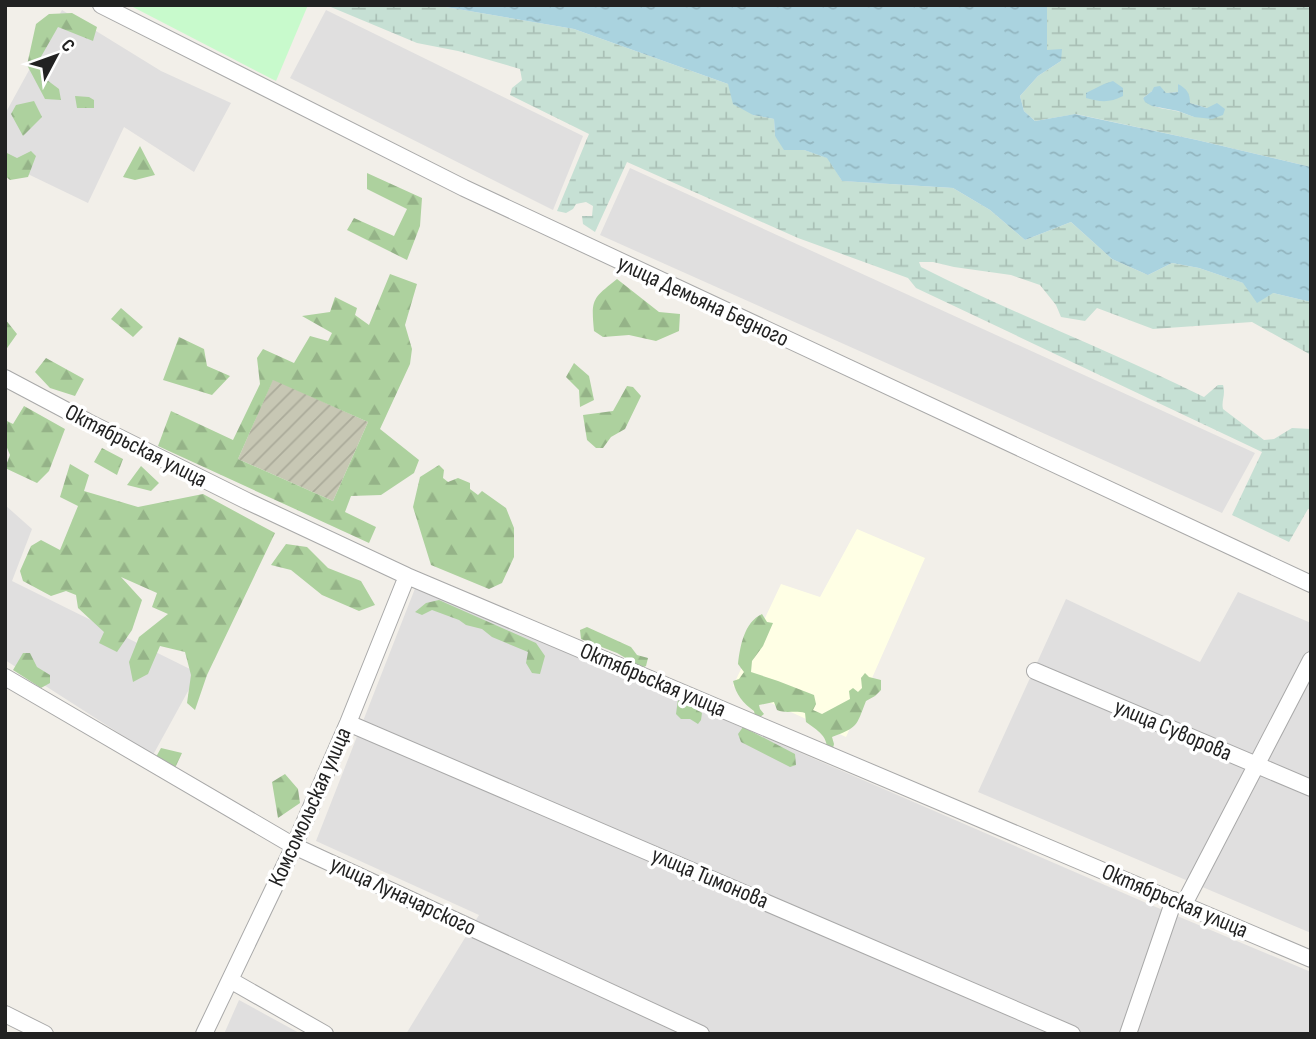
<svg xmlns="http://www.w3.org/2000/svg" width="1316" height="1039" font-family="'Sofia Sans Condensed',sans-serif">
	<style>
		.residential { fill: #e0dfdf }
		.education { fill: #ffffe5 }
		.construction { fill: url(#construction-furrows) }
		.forest { fill: url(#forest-firs); fill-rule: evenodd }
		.wetland { fill: url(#wetland-marsh); fill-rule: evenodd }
		.park { fill: #c8facc }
		.water { fill: url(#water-ripples) }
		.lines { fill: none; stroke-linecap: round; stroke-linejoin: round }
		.minor-casing { stroke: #a9a9a9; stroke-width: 18 }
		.minor { stroke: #fff; stroke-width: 16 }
		.labels { text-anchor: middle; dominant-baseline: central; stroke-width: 7; stroke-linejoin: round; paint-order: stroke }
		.street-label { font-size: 23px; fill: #222; stroke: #fff }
	</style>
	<defs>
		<pattern id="construction-furrows" width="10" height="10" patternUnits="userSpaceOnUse" patternTransform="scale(1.75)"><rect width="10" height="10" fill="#c7c7b4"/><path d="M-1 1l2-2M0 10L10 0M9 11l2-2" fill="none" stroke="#abab9a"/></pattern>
		<pattern id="forest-firs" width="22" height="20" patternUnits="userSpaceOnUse" patternTransform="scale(1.75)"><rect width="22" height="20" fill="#add19e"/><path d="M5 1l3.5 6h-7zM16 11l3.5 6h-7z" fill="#95b388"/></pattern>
		<pattern id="wetland-marsh" width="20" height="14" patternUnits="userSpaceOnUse" patternTransform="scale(1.75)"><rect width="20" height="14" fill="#c6e0d4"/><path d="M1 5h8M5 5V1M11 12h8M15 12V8" fill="none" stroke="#aac0b6"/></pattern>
		<pattern id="water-ripples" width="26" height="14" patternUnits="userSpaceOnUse" patternTransform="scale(1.75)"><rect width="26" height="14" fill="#aad3df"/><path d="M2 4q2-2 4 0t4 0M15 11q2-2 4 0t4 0" fill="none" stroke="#92b5bf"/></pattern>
	</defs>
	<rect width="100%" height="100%" fill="#f2efe9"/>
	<path class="residential" d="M62,10l99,61 70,32 -37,69 -70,-45 -36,76 -83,-40v-49z
		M326,10l257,126 -30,74 -263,-132z
		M630,168l625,285 -33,60 -622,-278z
		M5,505l27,24 -20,52 186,92 -45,82 -148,-95z
		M416,586l735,319 160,67v62h-905l73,-119 -163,-74z
		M1238,592l73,31v310l-333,-141 88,-193 134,63z
		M239,1000l62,34h-77z"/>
	<path class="education" d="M857,529l68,29 -79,179 -113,-51 48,-102 39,13z"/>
	<path class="construction" d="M273,379l95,43 -35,79 -95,-42z"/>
	<path class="forest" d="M72,13l25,14 -4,14 -35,-14 -20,35 9,18 12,9 2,11 -16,-1 -18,-34 9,-41 13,-10z
		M75,96l14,1 5,3v8h-17z
		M34,101l8,16 -19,19 -12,-22 5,-9z
		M140,146l15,29 -20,5 -12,-3z
		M31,151l5,5 -8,21 -18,3 -5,-4v-24l12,6z
		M367,173l55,25 -2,28 -13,34 -60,-30 7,-12 40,18 13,-27 -40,-20z
		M390,274l27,10 -12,41 7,24 -2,15 -30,65 39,31 -5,13 -33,22 -30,1 -6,16 31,15 -7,16 -211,-97 13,-35 62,29 27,-56 -3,-26 6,-9 31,14 16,-27 18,5 4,-8 -30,-17 28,-4 5,-15 22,11 -2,7 14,10zM273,380l95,42 -35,79 -95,-42z
		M617,279l42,33 21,2 -1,17 -23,10 -27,-6 -26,2 -9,-6c-3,-32 -2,-32 23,-52z
		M121,308l22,19 -10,10 -22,-18z
		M5,319l12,15 -12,17z
		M179,337l25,12 3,17 23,10 -18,19 -49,-15z
		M46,358l38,21 -9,17 -25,-8 -15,-16z
		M574,363l15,13 5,24 -14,7 -1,-17 -13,-13z
		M627,386l6,1 8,9 -16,33 -14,8 -8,11h-7l-9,-8 -4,-25 30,-4z
		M24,406l41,23 -16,42 -12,12 -32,-15 5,-13 -5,-12v-23l8,4z
		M102,448l21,11 -6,16 -23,-13z
		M70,464l19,11 -5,16 54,16 65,-13 72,39 -68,142 -12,35 -8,-7 4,-28 -6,-23 -25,-6 -12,28 -15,8 -4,-20 10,-25 29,-23 -16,-7 5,-14 -36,-16 21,23 -10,30 -15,22 -18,-9 5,-11 -26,-24 -2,-13 -10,-4 -15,5 -28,-15 -3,-10 11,-25 10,-6 19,10 18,-44 -18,-9z
		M439,465l5,5 -1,8 5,4 10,-4 12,5v6l8,6 4,-4 24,17 8,20v29l-12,26 -13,6 -58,-24 -18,-58 7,-30z
		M141,466l18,17 -8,8 -24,-6z
		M286,544l21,3 21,21 33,13 14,24 -16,6 -37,-16 -31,-25 -20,-5z
		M439,600l97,43 9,13 -5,18 -8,-1 -6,-10 2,-11 -36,-15 -10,-8 -16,-4 -7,-5 -27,-10 -10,5 -7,-3 11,-9z
		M762,614l5,8 6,1 -10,23 -11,15 -1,11 27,9 36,14 2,9 -3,6 9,4 28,-15 -1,-8 4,-3 5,4 4,-4 -1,-10 4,-5 4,4 12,3v10l-6,6 -9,5c-10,26 -8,26 -34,36l2,7 -1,4 -6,-1c-1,-13 -12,-18 -21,-25l-1,-9c-10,-3 -19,1 -28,-3l-3,-8 -15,3 1,4 4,5 -5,4 -4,-2 -1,-5c-11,-8 -18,-16 -21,-30l6,-2 5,-7 -6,-8c2,-17 6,-42 24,-50z
		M587,627l44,20 6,8 11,3 -2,8 -6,3 -9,-4 -2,-5 -12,-7 -36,-14 -1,-9z
		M23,653h7l7,14 13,8v8l-9,5 -28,-18z
		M678,699l24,14 -1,7 -3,4 -8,-5h-9l-5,-5z
		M743,727l52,27 1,11 -6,2 -49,-25 -3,-8z
		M161,748l21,5 -7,15 -19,-11z
		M285,774l13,15 2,14 -22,15 -6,-36z"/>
	<path class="wetland" d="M326,5h108l140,24 154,55 25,31 21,4 1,17 29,14 24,8 14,23 111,7 37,22 35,30 46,-18 41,37 36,16 24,-12 27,5 74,25 38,9v53l-59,-33 -99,7 -56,-21 -12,13 -24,-4 -5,-12 -16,-20 -29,-10 -57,-8 -21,-5h-14l2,5c93,47 190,84 283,130l14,-12h5c3,10 -2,16 0,24l41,31 10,-1 18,-11 19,1v80h-3l-19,33 -57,-27 30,-63 -346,-164 -8,-10 -110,-40 -171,-76 -32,70 -12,-8 -1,-8h10l1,-10 -7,-4 -10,2 -3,5 -7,4 -9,-2 32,-77 -79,-39 2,-7 10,-8 -2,-11 -62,-18 -41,-8z
		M1047,5h264v162l-114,-27 -121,-26 -41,7 -11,-10 -4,-15 18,-20 23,-15 -14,-10zM1178,84l12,19 17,5 -13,9c-6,-2 -12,-5 -18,-6 -12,-3 -25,-2 -33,-13l9,-7 14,2 12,-1z"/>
	<path class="park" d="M129,5h179l-32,76z"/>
	<path class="water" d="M434,5h613v45l15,-1 -1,12 -23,15 -18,20 4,15 11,10 40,-7 122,26 114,27v135l-38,-9 -16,10 -14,-20 -44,-15 -27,-5 -24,12 -36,-16 -41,-37 -46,18 -35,-30 -37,-22 -111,-7 -15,-23 -23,-8h-20l-9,-14 -1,-17 -21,-4 -20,-11 -5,-20 -154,-55z
		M1113,81l10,7v8c-13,7 -23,6 -37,2v-5l18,-9z
		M1178,84c9,5 12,9 12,19l17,5 10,-5 8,6 -2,6 -11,4 -18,-2 -16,-6 -26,-5 -7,-4 -2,-4 9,-7 2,-4 6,-1 6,7 12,-1z"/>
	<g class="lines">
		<g class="minor-casing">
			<path id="minor" d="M101,5l363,183 847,396
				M5,378l83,44 159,79 160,75 904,383
				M1035,671l276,117
				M5,677l289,169 407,188
				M348,723l724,311
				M1184,904l127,-244
				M230,980l95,54
				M5,1014l40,20
				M204,1034l90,-188 54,-123 59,-147
				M1128,1034l46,-134"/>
		</g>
		<use href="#minor" class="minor"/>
	</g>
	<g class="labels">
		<g class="street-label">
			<text transform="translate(703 301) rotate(25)">улица Демьяна Бедного</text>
			<text transform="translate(136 446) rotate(27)">Октябрьская улица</text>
			<text transform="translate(653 680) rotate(23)">Октябрьская улица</text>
			<text transform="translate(1173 730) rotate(23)">улица Суворова</text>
			<text transform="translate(310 807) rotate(-66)">Комсомольская улица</text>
			<text transform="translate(710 878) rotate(23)">улица Тимонова</text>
			<text transform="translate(403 896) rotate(25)">улица Луначарского</text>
			<text transform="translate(1175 901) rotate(23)">Октябрьская улица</text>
		</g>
	</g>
	<rect width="1316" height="1039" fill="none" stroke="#222222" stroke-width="14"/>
	<g transform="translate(56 56) rotate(49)" stroke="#ffffff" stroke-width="5" paint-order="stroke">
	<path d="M0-5L12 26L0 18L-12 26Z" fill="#222222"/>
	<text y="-10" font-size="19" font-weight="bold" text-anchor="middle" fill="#222222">С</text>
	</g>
</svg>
